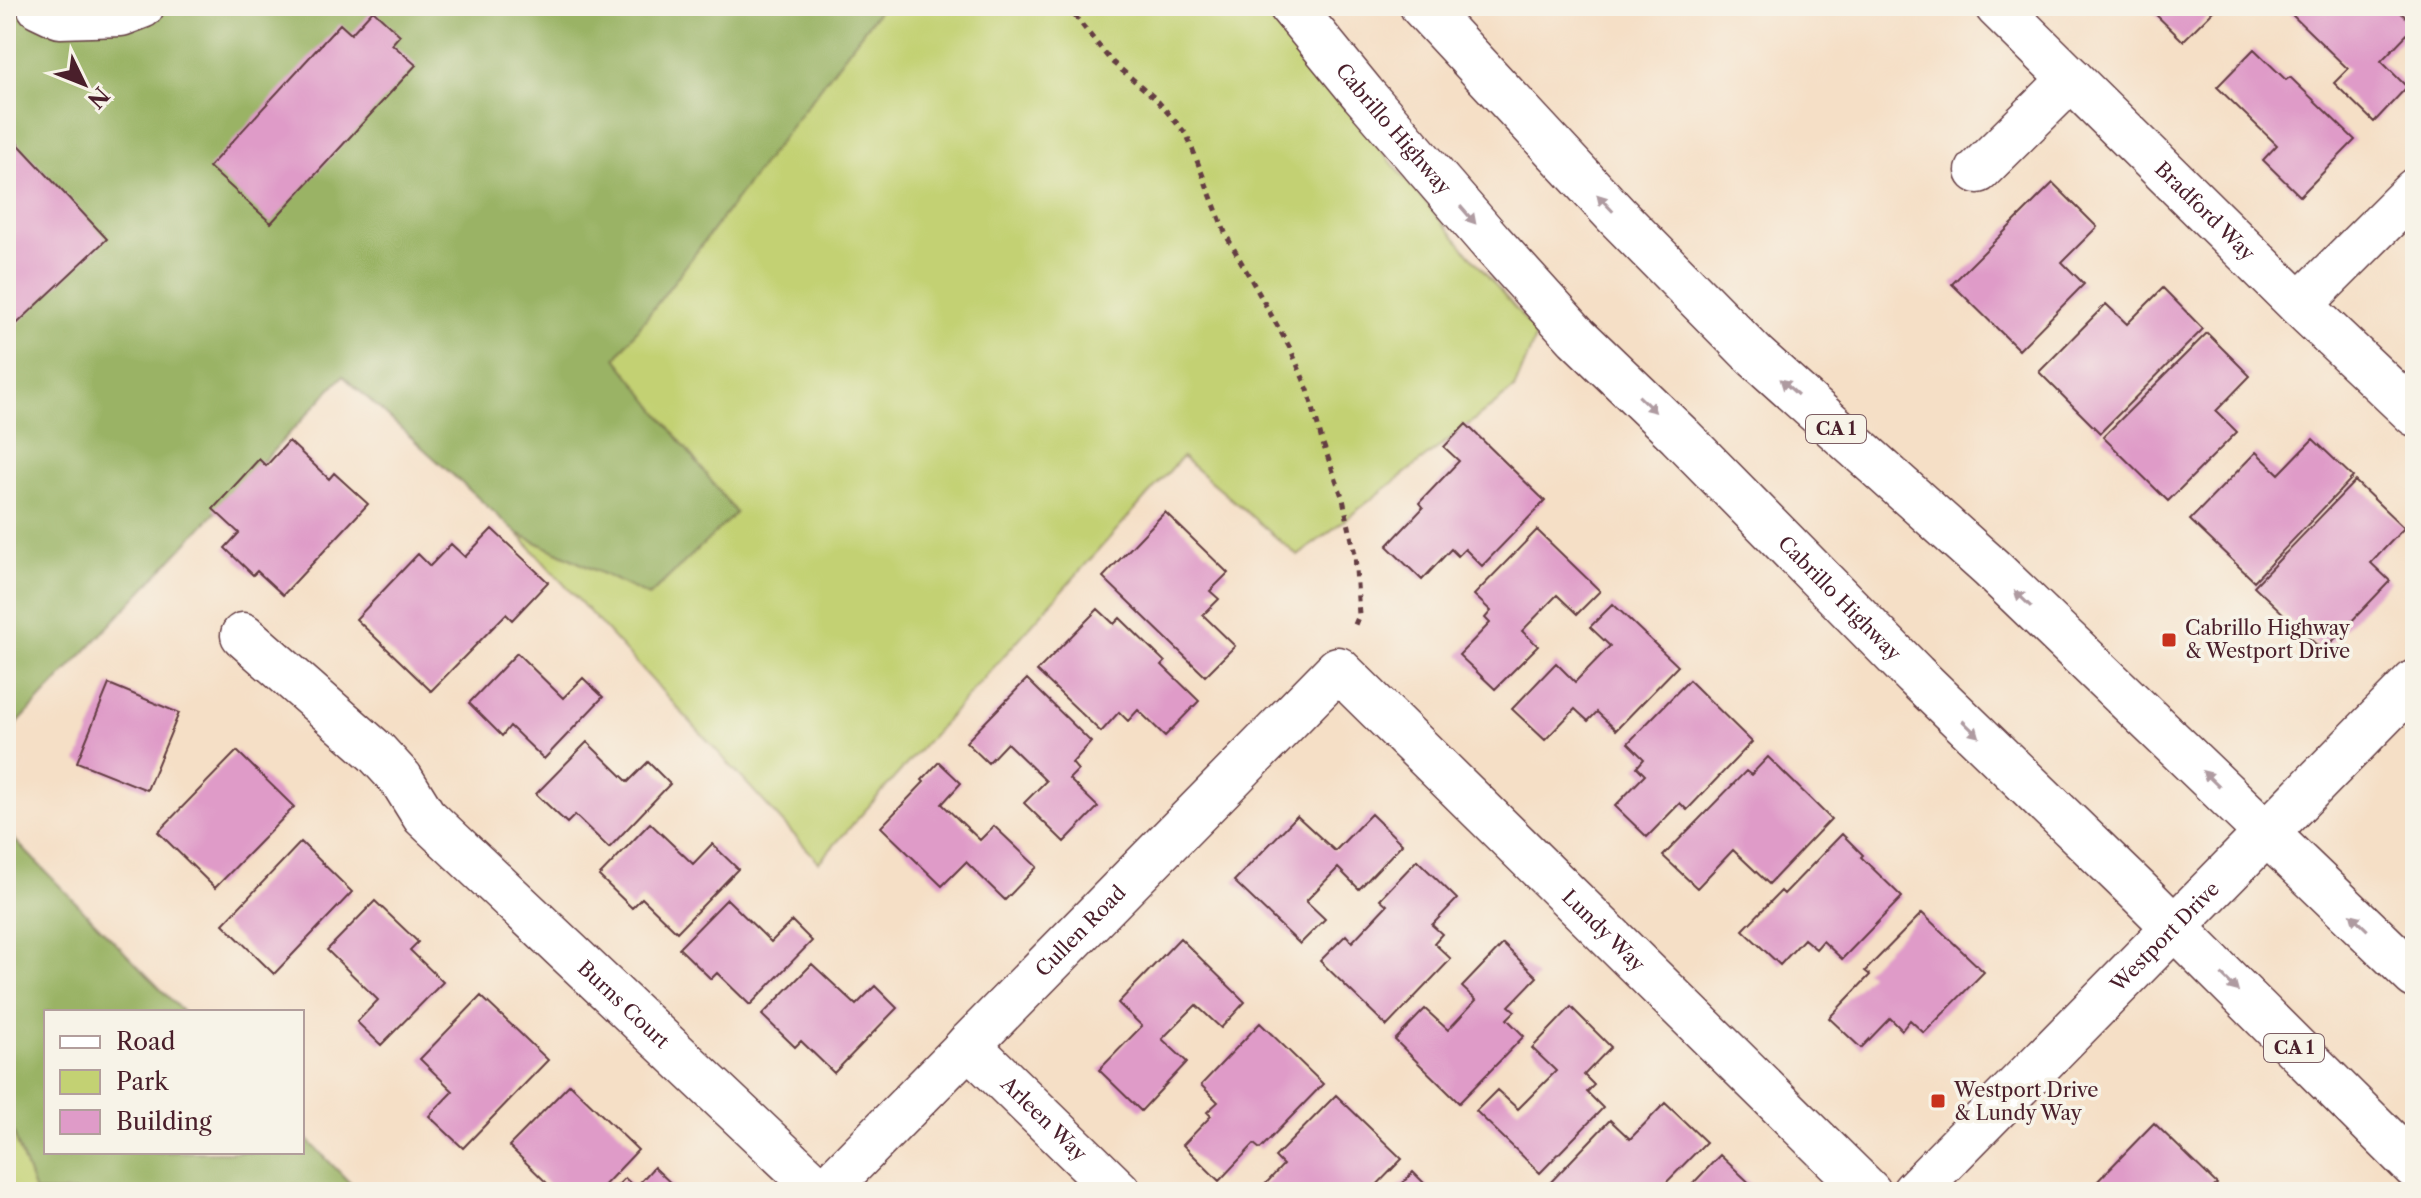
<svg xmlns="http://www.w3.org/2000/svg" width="2421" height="1198" font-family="'Libre Caslon Text',serif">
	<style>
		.green { fill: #c3d173; stroke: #86784f; stroke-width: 2 }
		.forest { fill: #9ab365; stroke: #726948; stroke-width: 2 }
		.building { fill: #df9bc8 }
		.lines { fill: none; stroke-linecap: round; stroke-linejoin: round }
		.minor-casing { stroke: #643c42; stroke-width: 47 }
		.highway-casing { stroke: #643c42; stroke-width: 47 }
		.path { stroke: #643c42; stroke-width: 5; stroke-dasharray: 6 6; stroke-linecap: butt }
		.minor { stroke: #fff; stroke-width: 44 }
		.highway { stroke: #fff; stroke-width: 44 }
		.oneway { fill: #ae9aa0 }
		.poi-dot { fill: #c8321e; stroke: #f7f3e8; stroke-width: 3 }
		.labels { text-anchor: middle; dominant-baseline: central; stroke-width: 7; stroke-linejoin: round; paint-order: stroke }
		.shield { fill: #f7f3e8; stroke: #7e5f64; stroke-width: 2 }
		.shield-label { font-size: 18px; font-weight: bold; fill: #4a1f2b }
		.street-label { font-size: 20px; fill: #4a1f2b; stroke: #f7f3e8 }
		.poi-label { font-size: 20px; fill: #4a1f2b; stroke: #f7f3e8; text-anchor: start }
	</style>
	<rect width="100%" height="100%" fill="#f7f3e8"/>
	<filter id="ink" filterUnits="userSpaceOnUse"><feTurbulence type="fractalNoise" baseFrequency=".0125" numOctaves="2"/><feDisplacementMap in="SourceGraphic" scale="16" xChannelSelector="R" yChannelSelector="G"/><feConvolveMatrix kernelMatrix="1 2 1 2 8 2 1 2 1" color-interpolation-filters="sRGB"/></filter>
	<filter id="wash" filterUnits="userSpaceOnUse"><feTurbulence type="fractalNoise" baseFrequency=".006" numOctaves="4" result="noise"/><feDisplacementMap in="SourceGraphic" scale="32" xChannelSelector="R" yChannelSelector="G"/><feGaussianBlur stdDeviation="1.8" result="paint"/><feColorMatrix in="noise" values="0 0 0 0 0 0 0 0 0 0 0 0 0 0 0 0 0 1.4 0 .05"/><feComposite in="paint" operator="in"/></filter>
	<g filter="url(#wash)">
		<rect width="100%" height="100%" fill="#f5dfc6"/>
		<path class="green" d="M882,6h377l278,328 -23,55 -216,167 -116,-99 -363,405 -302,-329 132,63 86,-83 -119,-155z
			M6,1127l7,4 22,61h-29z"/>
		<path class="forest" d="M6,6h876l-266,352 120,155 -87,83 -132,-63 -174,-157 -337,360z
			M6,831l177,181h-137v140h256v-18l57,58h-324l-22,-61 -7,-4z"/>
		<g id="blocks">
			<path class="building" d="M2147,6h71l-35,35z
				M2289,6h105l21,20 -34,35 26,26 -33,35 -40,-39 14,-14 -62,-60z
				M373,10l27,25 -8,9 24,21 -145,158 -62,-56 131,-143 11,10z
				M2254,49l32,31 4,-3 65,63 -55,56 -37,-36 14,-15 -60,-58z
				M6,131l101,108 -101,95z
				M2053,183l44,44 -35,35 22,22 -65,66 -67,-66z
				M2163,288l40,41 -103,104 -61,-61 67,-68 21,20z
				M2207,333l43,43 -34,35 21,21 -69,69 -65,-64z
				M1466,424l79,77 -63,65 -17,-17 -7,7 -7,-7 -29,31 -35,-34 36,-38 -4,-5 40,-42 -15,-14z
				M2313,439l40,38 -99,104 -64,-61 66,-68 23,22z
				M289,441l40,38 5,-6 34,31 -85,91 -26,-24 -4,4 -28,-27 14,-15 -26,-24 46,-50 7,7z
				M2355,481l49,47 -33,35 19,18 -67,70 -69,-65z
				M1165,512l63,61 -18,18 9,8 -16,16 32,31 -30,30 -102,-99z
				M492,529l56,53 -36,38 -6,-6 -75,77 -75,-72 62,-65 12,12 21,-22 14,13z
				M1537,530l63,61 -23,23 -20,-19 -35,36 16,15 -43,43 -36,-34 31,-32 -5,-5 6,-7 -17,-16z
				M1613,604l65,62 -62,64 -19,-18 -9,9 -13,-12 -30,31 -33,-31 44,-46 19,19 35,-36 -20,-19z
				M1098,609l16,15 6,-6 45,44 -3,3 37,36 -34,35 -27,-26 -10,11 -9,-9 -18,20 -64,-61z
				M517,653l46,45 20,-20 20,19 -59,62 -34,-33 -8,10 -33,-33z
				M1027,679l64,63 -19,21 6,7 -9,9 29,28 -34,35 -40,-39 22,-22 -39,-38 -19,20 -22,-21z
				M1689,680l63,62 -65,68 -7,-7 -33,34 -32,-31 30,-31 -8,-8 7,-8 -16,-16z
				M109,684l70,29 -32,77 -70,-28z
				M587,742l41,40 20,-20 22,22 -61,64 -34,-33 -8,8 -31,-29z
				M237,751l57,56 -79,81 -57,-56z
				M1768,757l63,62 -62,65 -36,-34 -36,38 -34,-32 83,-85 5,4z
				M939,762l22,21 -19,21 38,36 14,-14 43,41 -32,33 -39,-38 -24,24 -61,-59 43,-45 -2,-2z
				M1371,814l31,30 -43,45 -21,-21 -32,33 19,18 -25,25 -66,-63 63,-65 38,35z
				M650,823l43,41 19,-20 26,25 -61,63 -35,-34 -10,10 -33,-32z
				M1842,834l21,21 -2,2 41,40 -60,62 -19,-18 -7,8 -12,-10 -24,26 -37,-35 38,-39 3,3z
				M301,842l51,50 -78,82 -51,-50z
				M1417,860l40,39 -25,26 10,9 -8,9 17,16 -64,67 -67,-65 26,-26 6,7 35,-37 -7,-6z
				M727,899l44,43 21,-21 20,20 -62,64 -33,-32 -6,6 -32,-31z
				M375,901l43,41 -8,8 33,32 -62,63 -24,-23 21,-22 -51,-50z
				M1922,913l62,59 -60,61 -14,-13 -8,10 -12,-12 -29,30 -32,-30 41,-43 -5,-4z
				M1180,938l65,64 -24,26 -25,-23 -34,34 25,23 -46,49 -42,-41 43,-44 -24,-23z
				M1503,944l34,33 -28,29 6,5 -8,8 17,17 -65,67 -64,-63 30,-31 23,21 28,-30 -14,-13z
				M812,964l44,41 19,-19 22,22 -63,65 -33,-32 -6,6 -33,-32z
				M481,996l67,64 -85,88 -34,-32 24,-25 -33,-32z
				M1571,1007l40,40 -27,28 10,10 -7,7 16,16 -63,65 -64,-62 21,-21 21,19 38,-38 -24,-23z
				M1260,1023l63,61 -63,65 -6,-5 -35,37 -36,-36 28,-29 -4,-4 11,-10 -17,-17z
				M570,1084l68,66 -40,42h-42l-47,-46z
				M1336,1095l66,64 -32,33h-112l25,-27 -8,-8z
				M1665,1103l41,39 -49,50h-103l-7,-6 63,-66 20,19z
				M2154,1123l63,61 -8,8h-116l-3,-3z
				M1720,1155l39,37h-74z
				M654,1167l26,25h-69l14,-14 10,10z
				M1413,1172l20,20h-39z"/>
		</g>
	</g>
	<g filter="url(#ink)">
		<use href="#blocks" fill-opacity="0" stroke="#643c42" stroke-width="2"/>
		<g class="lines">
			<g class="minor-casing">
				<g id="minor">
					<path d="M39,6l21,10 61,-2 21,-8"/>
					<path id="s1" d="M1997,6l303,299 115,109"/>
					<path d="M1978,171l93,-92"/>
					<path d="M2300,305l115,-115"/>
					<path id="s2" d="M243,635l134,118 24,26 23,37 398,376"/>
					<path id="s3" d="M968,1045l151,147"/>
					<path id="s4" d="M824,1192l514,-523 531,523"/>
					<path id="s5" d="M1914,1192l501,-510"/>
				</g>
			</g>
			<g class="highway-casing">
				<g id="highway">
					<path id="s6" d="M1291,6l72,88 128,148 86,95 102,98 236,240 222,215 278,277"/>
					<path d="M1422,6l194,209 139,141 236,212 424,408"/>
				</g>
			</g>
			<path class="path" d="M1067,6l44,55 45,38 31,36 39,100 65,115 17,40 14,51 21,58 12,55 4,61 -5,12"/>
			<use href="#minor" class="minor"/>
			<use href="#highway" class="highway"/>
		</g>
		<defs><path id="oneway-solid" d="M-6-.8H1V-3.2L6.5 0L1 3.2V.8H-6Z" transform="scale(2)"/></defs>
		<g class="oneway">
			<use href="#oneway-solid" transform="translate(1605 203) rotate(-133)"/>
			<use href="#oneway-solid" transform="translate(1468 215) rotate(49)"/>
			<use href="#oneway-solid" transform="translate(1789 387) rotate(-138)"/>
			<use href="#oneway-solid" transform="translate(1647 404) rotate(44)"/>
			<use href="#oneway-solid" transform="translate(2023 599) rotate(-136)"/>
			<use href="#oneway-solid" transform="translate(1971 729) rotate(44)"/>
			<use href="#oneway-solid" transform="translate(2211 779) rotate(-136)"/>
			<use href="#oneway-solid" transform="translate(2359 922) rotate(-136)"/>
			<use href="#oneway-solid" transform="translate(2230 983) rotate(45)"/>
		</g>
	</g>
	<g class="poi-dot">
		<rect x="2161" y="632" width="16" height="16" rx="4"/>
		<rect x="1930" y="1093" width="16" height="16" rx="4"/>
	</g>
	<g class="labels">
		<g class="shield">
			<rect x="1806" y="415" width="60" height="28" rx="6"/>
			<rect x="2264" y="1034" width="60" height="28" rx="6"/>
		</g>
		<g class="shield-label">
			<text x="1836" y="429">CA 1</text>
			<text x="2294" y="1048">CA 1</text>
		</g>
		<g class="street-label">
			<text stroke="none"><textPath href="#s6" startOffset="160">Cabrillo Highway</textPath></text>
			<text stroke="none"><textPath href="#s1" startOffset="292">Bradford Way</textPath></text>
			<text stroke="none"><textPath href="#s6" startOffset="808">Cabrillo Highway</textPath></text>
			<text stroke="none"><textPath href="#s4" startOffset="366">Cullen Road</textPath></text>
			<text stroke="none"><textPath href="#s4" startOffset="1106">Lundy Way</textPath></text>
			<text stroke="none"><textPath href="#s5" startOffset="358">Westport Drive</textPath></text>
			<text stroke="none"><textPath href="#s2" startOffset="532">Burns Court</textPath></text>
			<text stroke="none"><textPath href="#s3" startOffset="106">Arleen Way</textPath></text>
		</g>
		<g class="poi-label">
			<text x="2185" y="628">Cabrillo Highway<tspan x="2185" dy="23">&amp; Westport Drive</tspan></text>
			<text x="1954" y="1090">Westport Drive<tspan x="1954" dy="23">&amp; Lundy Way</tspan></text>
		</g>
	</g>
	<rect width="2421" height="1198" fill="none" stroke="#f7f3e8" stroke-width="32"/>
	<rect x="44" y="1010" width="260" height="144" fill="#f7f3e8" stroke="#b29e9c" stroke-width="2"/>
	<rect x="60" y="1036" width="40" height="12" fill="#ffffff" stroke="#b29e9c" stroke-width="2"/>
	<text x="116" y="1050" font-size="24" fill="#4a1f2b">Road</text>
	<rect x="60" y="1070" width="40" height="24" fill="#c3d173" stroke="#b29e9c" stroke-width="2"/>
	<text x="116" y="1090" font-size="24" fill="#4a1f2b">Park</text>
	<rect x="60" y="1110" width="40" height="24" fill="#df9bc8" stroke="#b29e9c" stroke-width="2"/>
	<text x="116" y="1130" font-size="24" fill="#4a1f2b">Building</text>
	<g transform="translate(84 84) rotate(133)" stroke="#f7f3e8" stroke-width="6" paint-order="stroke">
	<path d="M0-6L14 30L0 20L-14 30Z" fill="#4a1f2b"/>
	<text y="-12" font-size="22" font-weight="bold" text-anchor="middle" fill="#4a1f2b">N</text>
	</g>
</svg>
